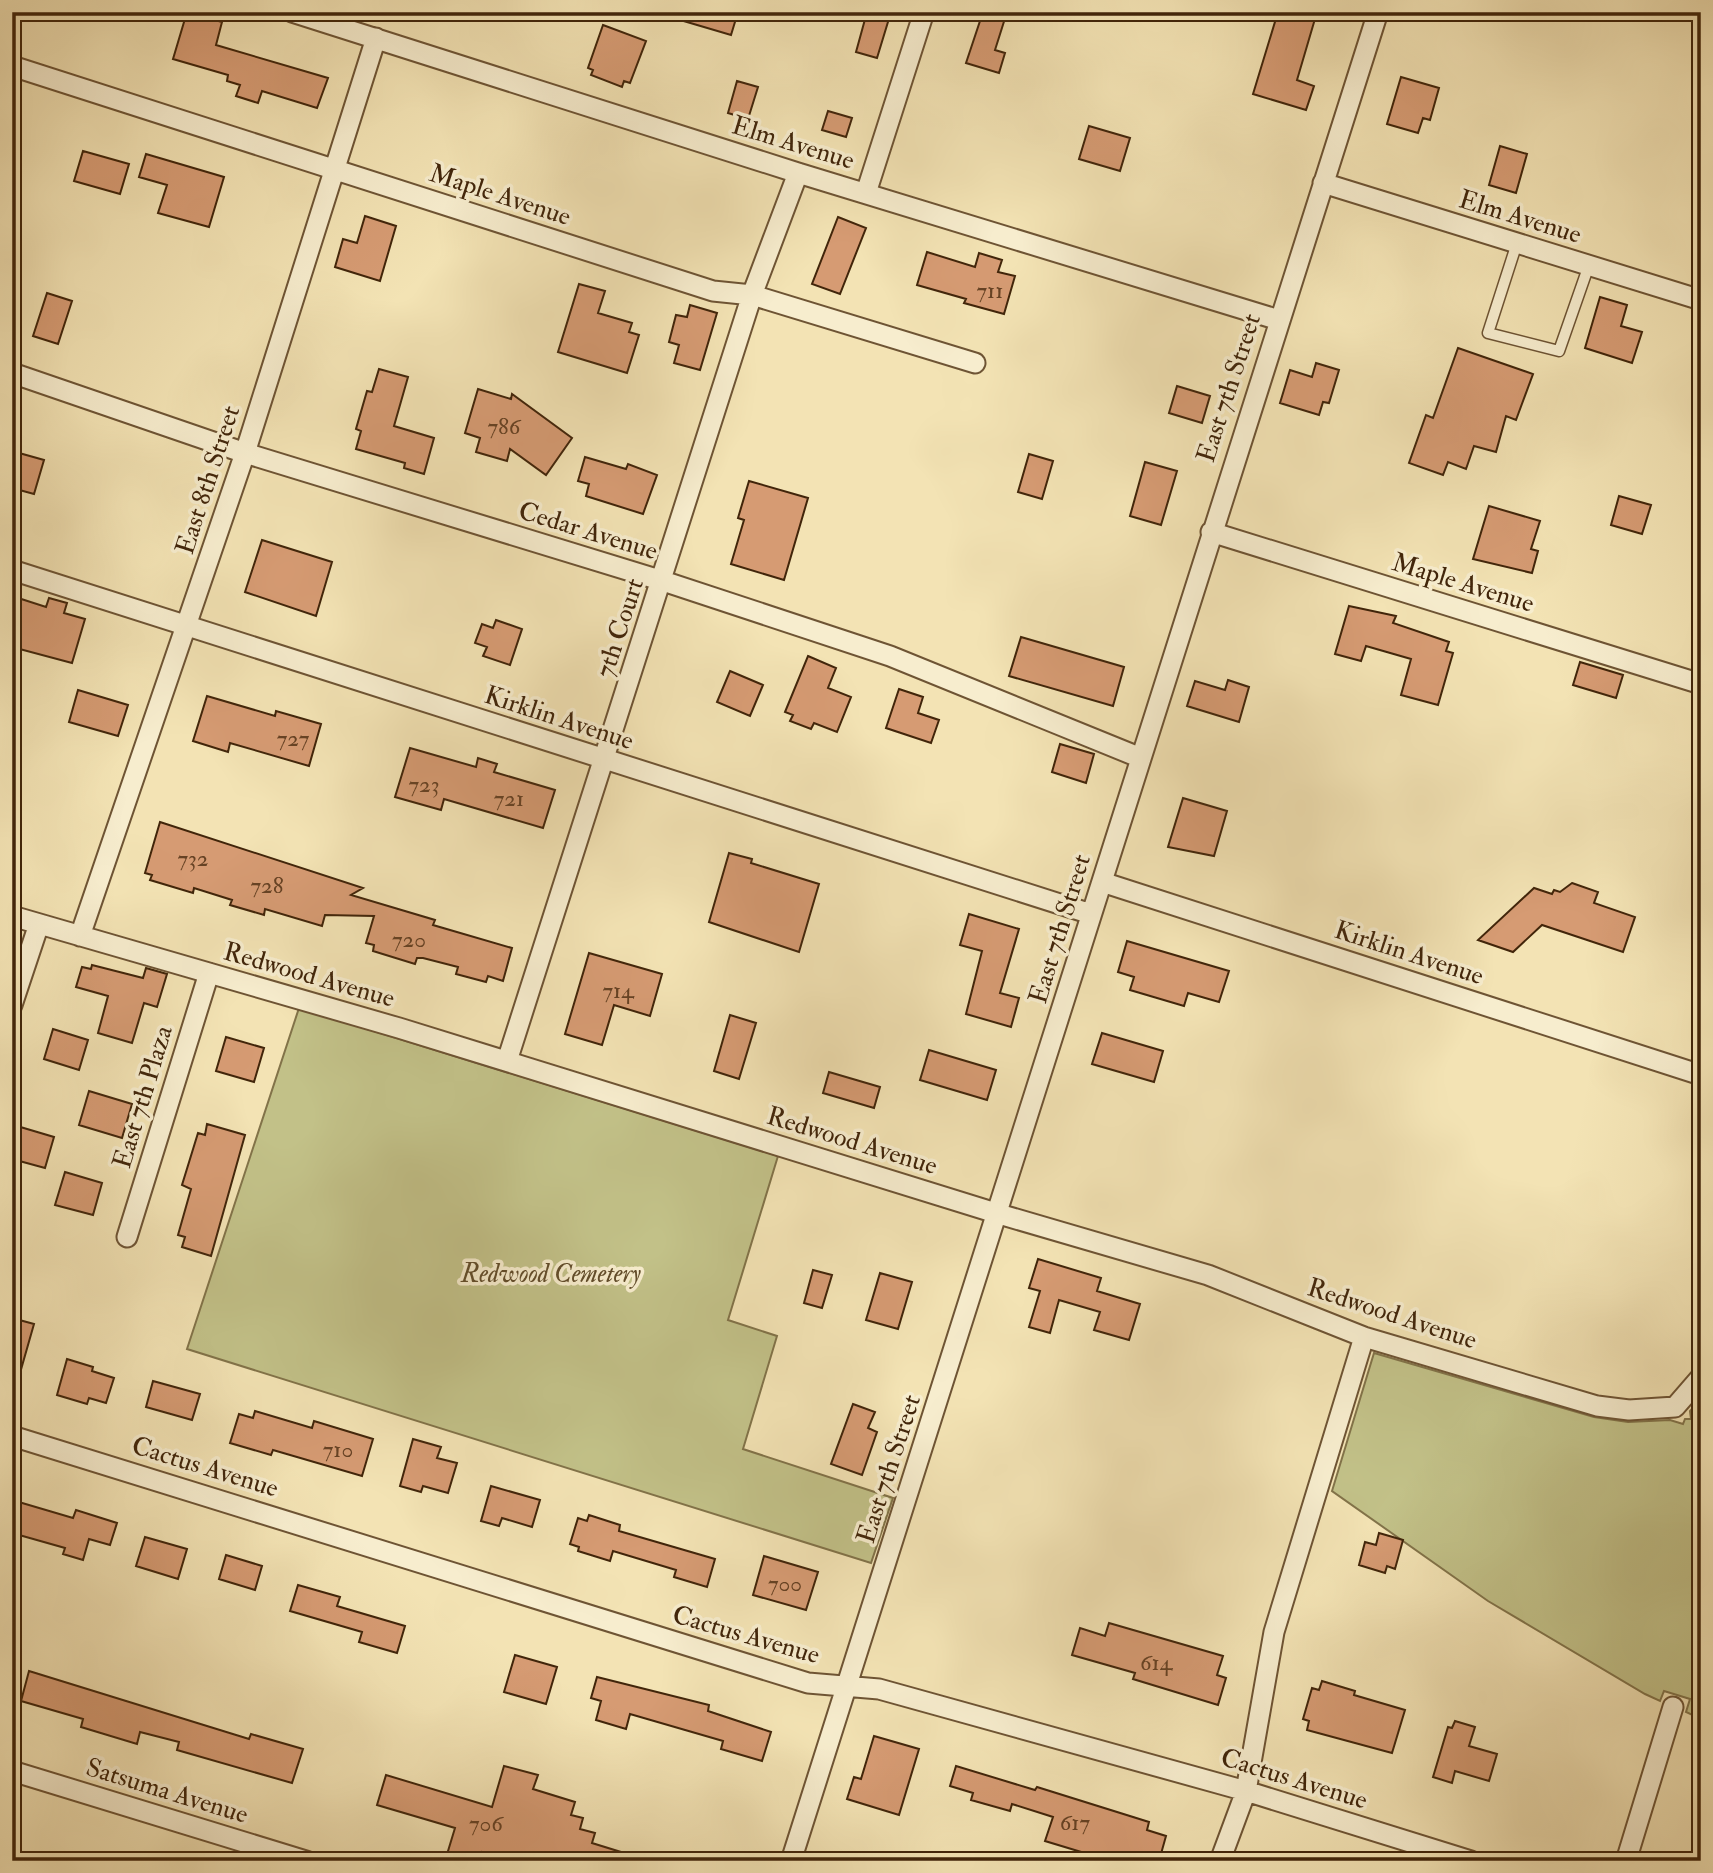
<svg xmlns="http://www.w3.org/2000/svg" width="1713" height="1873" font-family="'IM FELL Double Pica',serif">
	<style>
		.green { fill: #c2c188; stroke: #827349; stroke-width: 2 }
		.building { fill: #d69b73; stroke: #41250a; stroke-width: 2 }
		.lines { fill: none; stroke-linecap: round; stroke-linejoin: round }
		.lane-casing { stroke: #6e5434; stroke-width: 13 }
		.street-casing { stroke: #6e5434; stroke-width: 23 }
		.lane { stroke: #f7edce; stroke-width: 10 }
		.street { stroke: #f7edce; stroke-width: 19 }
		.labels { text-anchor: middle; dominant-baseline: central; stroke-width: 7; stroke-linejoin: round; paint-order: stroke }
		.number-label { font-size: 23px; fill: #664224 }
		.street-label { font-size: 26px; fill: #41250a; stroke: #f7edce }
		.park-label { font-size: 26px; font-style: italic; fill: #614c2a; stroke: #f7edce }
	</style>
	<rect width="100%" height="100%" fill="#f3e3b4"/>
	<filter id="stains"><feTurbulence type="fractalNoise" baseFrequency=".00286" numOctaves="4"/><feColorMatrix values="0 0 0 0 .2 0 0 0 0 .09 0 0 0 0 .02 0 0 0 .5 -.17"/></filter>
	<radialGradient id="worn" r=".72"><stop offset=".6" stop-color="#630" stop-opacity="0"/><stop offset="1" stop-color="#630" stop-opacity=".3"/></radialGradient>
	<path class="green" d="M299,1008l479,148 -50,164 49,16 -34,113 150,49 -22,65 -684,-214z
		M1374,1353l220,64 34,5 42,-2 13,4 2,-5h6l-1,-8 11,-12v320l-15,-7 4,-13 -26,-8 -4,10 -15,-7 -157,-93 -156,-110z"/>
	<path class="building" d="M187,12l35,10 -6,23 112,33 -11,30 -55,-17 -4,12 -22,-7 4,-11 -13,-4 1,-6 -55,-16z
		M671,12h67l-7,23 -61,-18z
		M867,12h24l-14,46 -21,-6z
		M983,12h24l-12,38 10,3 -6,20 -33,-10z
		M1278,12h39l-20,68 17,6 -8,24 -53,-16z
		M603,25l43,16 -16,42 -6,-2 -2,6 -31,-12 2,-5 -5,-2z
		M1401,77l38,11 -9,32 -7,-2 -5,15 -31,-9z
		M737,81l21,6 -10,32 -20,-6z
		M828,111l24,7 -6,19 -24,-7z
		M1089,126l41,12 -10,33 -41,-12z
		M1500,146l27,8 -11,39 -27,-8z
		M83,151l46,13 -9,30 -46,-13z
		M146,154l78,23 -15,50 -51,-14 9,-28 -28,-8z
		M365,216l31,10 -16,55 -45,-14 8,-28 14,4z
		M838,217l28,11 -26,66 -28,-10z
		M927,252l48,15 4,-14 23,7 -4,12 17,4 -11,38 -40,-11 2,-4 -49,-14z
		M579,284l26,7 -7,22 34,10 -3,9 10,3 -12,38 -69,-21z
		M47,293l25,8 -14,43 -25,-8z
		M1600,297l27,8 -6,21 21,6 -10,31 -47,-15z
		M690,305l27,8 -17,57 -26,-7 5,-18 -10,-3 7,-27 11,2z
		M1458,348l75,26 -17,46 -10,-4 -10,36 -22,-6 -8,23 -18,-7 -5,13 -34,-12 17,-48 7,3z
		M1316,363l23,7 -10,33 -6,-1 -4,13 -39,-12 10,-33 22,7z
		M379,369l29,8 -14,49 40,12 -10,36 -20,-6 1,-5 -49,-14 5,-18 -5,-2 11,-38 5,1z
		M1177,386l33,10 -8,27 -33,-10z
		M478,389l33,10 1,-5 60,44 -26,37 -36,-26 -3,12 -31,-9 4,-14 -15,-5z
		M12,451l32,9 -10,34 -22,-6z
		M1029,454l24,7 -11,38 -24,-7z
		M585,457l41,12 2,-5 29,11 -14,39 -57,-18 3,-12 -11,-3z
		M1145,462l32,9 -16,54 -31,-9z
		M749,481l59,17 -24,82 -53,-16 13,-44 -6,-2z
		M1619,496l32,9 -9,29 -31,-9z
		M1489,506l51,15 -9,28 7,2 -6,22 -59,-14z
		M262,540l70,22 -16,54 -71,-24z
		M12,596l34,11 3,-9 18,5 -3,10 21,6 -13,44 -60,-16z
		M1349,606l47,10 -3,7 56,19 -3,9 7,2 -15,52 -37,-10 10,-36 -45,-13 -5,15 -26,-7z
		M496,620l26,9 -12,36 -27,-9 4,-9 -12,-4 7,-19 11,4z
		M1021,637l103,30 -11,39 -104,-30z
		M808,656l28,12 -8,20 23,9 -14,35 -23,-9 -3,6 -21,-8 3,-6 -8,-3z
		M1580,662l43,13 -7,23 -43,-13z
		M730,671l33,14 -13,31 -33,-14z
		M1228,680l21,7 -10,35 -52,-16 8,-25 30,9z
		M899,689l24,8 -5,16 21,7 -8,23 -45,-15z
		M78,690l50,15 -10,31 -49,-14z
		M207,696l68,20 1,-5 45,13 -12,42 -79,-23 -2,9 -35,-11z
		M1060,744l34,10 -8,29 -34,-11z
		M410,748l66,19 2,-9 19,6 -3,8 61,18 -12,38 -99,-29 -3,11 -46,-13z
		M1183,798l44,13 -13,45 -46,-9z
		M160,822l203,66 -12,7 84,25 -2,5 79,23 -9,33 -15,-5 -2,6 -30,-8 2,-7 -35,-9h-6l-2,6 -42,-13 1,-6 -8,-2 8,-27 -49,-1 -3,11 -57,-17 -1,6 -34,-10 2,-5 -38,-12 -1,5 -43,-13 2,-5 -7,-2z
		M729,853l23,6 -1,4 68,21 -20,68 -90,-30z
		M1572,883l26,9 -4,11 41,14 -12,35 -81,-27 -29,27 -35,-12 56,-52 18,6 2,-4 6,2z
		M969,914l50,15 -19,64 19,5 -8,29 -45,-13 16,-63 -22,-6z
		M1127,941l102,30 -10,31 -31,-9 -4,13 -54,-16 4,-13 -16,-5z
		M589,953l73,21 -12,42 -36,-11 -12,40 -37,-11z
		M92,965l51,13 3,-10 21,6 -10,33 -13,-4 -12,40 -34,-10 10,-37 -32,-9 6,-20 9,2z
		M730,1015l26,8 -17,56 -25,-8z
		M53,1029l35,11 -9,30 -35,-11z
		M1102,1033l61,18 -9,31 -62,-18z
		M226,1037l38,11 -10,34 -38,-11z
		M929,1050l67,20 -9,30 -67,-20z
		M829,1072l51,15 -6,21 -51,-15z
		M89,1091l43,13 -10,34 -43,-13z
		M207,1124l38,11 -34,121 -29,-9 3,-10 -7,-2 13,-46 -9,-4 16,-52 7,2z
		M17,1126l37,11 -9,31 -33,-9z
		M65,1172l37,11 -9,32 -38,-10z
		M1038,1259l63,19 -4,13 43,13 -11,36 -35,-10 6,-18 -41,-12 -9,33 -21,-6 11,-36 -11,-3z
		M813,1270l19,5 -10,33 -18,-5z
		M880,1273l32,9 -14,47 -32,-9z
		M12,1318l22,6 -16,56 -6,-1z
		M67,1359l26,8 -1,4 22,7 -8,25 -17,-5 -2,6 -30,-9z
		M153,1381l47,13 -8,26 -46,-13z
		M853,1404l22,8 -7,16 9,4 -15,43 -31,-11z
		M255,1411l57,17 2,-7 59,18 -11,37 -89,-26 -2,5 -41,-12 9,-29 14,4z
		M413,1439l28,8 -4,11 20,5 -9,30 -25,-7 -2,6 -21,-6z
		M491,1486l49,14 -8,27 -30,-9 -3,8 -18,-5z
		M12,1500l61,18 3,-8 41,13 -7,22 -21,-6 -6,21 -20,-6 2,-6 -53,-15z
		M589,1515l31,10 -1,6 96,28 -8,28 -33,-10 2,-7 -63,-19 -3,10 -32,-10 1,-4 -9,-3 8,-26 9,3z
		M1379,1533l24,7 -8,29 -8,-3 -2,7 -26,-8 6,-23 11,3z
		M145,1537l42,12 -9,30 -42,-13z
		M226,1555l36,11 -7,24 -36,-11z
		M764,1556l54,16 -12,38 -53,-15z
		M298,1585l42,12 -3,9 68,20 -8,27 -38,-11 3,-10 -72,-21z
		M1109,1623l114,33 -6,19 9,3 -8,27 -85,-26 2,-6 -63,-18 8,-27 25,8z
		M515,1655l42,12 -11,37 -42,-12z
		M29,1671l220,68 2,-5 52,15 -11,34 -115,-33 2,-8 -39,-10 -3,12 -56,-17 2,-8 -62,-18z
		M597,1677l112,28 -1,6 63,21 -9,29 -41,-12 2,-8 -93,-27 -4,15 -30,-9 5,-19 -10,-3z
		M1322,1681l33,10 -1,4 51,15 -13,43 -85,-23 2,-9 -6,-2 9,-31 7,2z
		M1455,1721l20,6 -6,19 28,8 -8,27 -34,-10 -3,12 -19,-6 15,-50 4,1z
		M874,1736l45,13 -20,66 -52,-16 7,-22 7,2z
		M504,1766l34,9 -5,14 42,13 -4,13 12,3 -3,11 15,4 -3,10 42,13 -1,5h-122l-29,-9 -3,9h-34l10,-33 -78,-23 9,-30 106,32z
		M956,1766l79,24 2,-3 112,35 -2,8 19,6 -7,25h-48l-66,-20 8,-24 -41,-13 -2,7 -39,-11 2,-7 -23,-7z"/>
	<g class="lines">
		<g class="lane-casing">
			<path id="lane" d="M1517,243l-29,90 71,18 30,-86"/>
		</g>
		<g class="street-casing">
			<path id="street" d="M292,12l506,161 481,147
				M12,66l701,225 39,4 223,68
				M1323,183l378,117
				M866,193l58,-181
				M12,373l233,80 418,128 227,75 251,102
				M1211,532l490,152
				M12,570l1079,344
				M1102,882l599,193
				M12,916l387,112 600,186 209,61 156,62 233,69 32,4 46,-3 26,-30
				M80,936l165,-483 131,-415
				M12,1005l27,-81
				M507,1061l245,-766 46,-122
				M127,1237l82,-264
				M12,1436l796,247 71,6 367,102 225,70
				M12,1771l294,90
				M791,1861l587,-1849
				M1220,1861l26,-70 28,-159 90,-295
				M1626,1861l47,-154"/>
		</g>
		<use href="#lane" class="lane"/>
		<use href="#street" class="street"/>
	</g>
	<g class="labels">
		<g class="number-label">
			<text x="990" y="290">711</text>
			<text x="504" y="426">786</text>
			<text x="293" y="738">727</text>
			<text x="424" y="784">723</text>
			<text x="509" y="798">721</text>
			<text x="193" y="858">732</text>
			<text x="267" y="885">728</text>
			<text x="409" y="939">720</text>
			<text x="618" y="990">714</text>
			<text x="338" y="1449">710</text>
			<text x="785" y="1583">700</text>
			<text x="1156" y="1662">614</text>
			<text x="1075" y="1822">617</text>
			<text x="486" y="1823">706</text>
		</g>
		<g class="street-label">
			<text transform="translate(793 143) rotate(17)">Elm Avenue</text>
			<text transform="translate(500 195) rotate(18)">Maple Avenue</text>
			<text transform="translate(1520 217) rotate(17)">Elm Avenue</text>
			<text transform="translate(1229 388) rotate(-72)">East 7th Street</text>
			<text transform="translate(208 480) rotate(-72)">East 8th Street</text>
			<text transform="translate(588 531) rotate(17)">Cedar Avenue</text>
			<text transform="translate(1463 583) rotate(17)">Maple Avenue</text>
			<text transform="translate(620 628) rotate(-72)">7th Court</text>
			<text transform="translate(559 718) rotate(18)">Kirklin Avenue</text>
			<text transform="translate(1060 929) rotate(-73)">East 7th Street</text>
			<text transform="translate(1409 953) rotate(18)">Kirklin Avenue</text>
			<text transform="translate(309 975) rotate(16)">Redwood Avenue</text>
			<text transform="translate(143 1097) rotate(-73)">East 7th Plaza</text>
			<text transform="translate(852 1141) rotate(17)">Redwood Avenue</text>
			<text transform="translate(1392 1314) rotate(18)">Redwood Avenue</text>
			<text transform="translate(205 1467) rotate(17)">Cactus Avenue</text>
			<text transform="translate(889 1469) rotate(-72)">East 7th Street</text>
			<text transform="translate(746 1635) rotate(16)">Cactus Avenue</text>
			<text transform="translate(1294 1779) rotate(17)">Cactus Avenue</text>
			<text transform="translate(167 1791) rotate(17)">Satsuma Avenue</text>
		</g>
		<g class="park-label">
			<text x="551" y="1274">Redwood Cemetery</text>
		</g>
	</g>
	<rect width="1713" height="1873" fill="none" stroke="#f3e3b4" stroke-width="42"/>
	<rect x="14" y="14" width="1685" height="1845" fill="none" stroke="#41250a" stroke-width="3.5"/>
	<rect x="21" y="21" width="1671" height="1831" fill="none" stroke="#41250a" stroke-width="2"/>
	<rect width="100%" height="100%" filter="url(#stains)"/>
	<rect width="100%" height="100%" fill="url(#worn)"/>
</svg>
